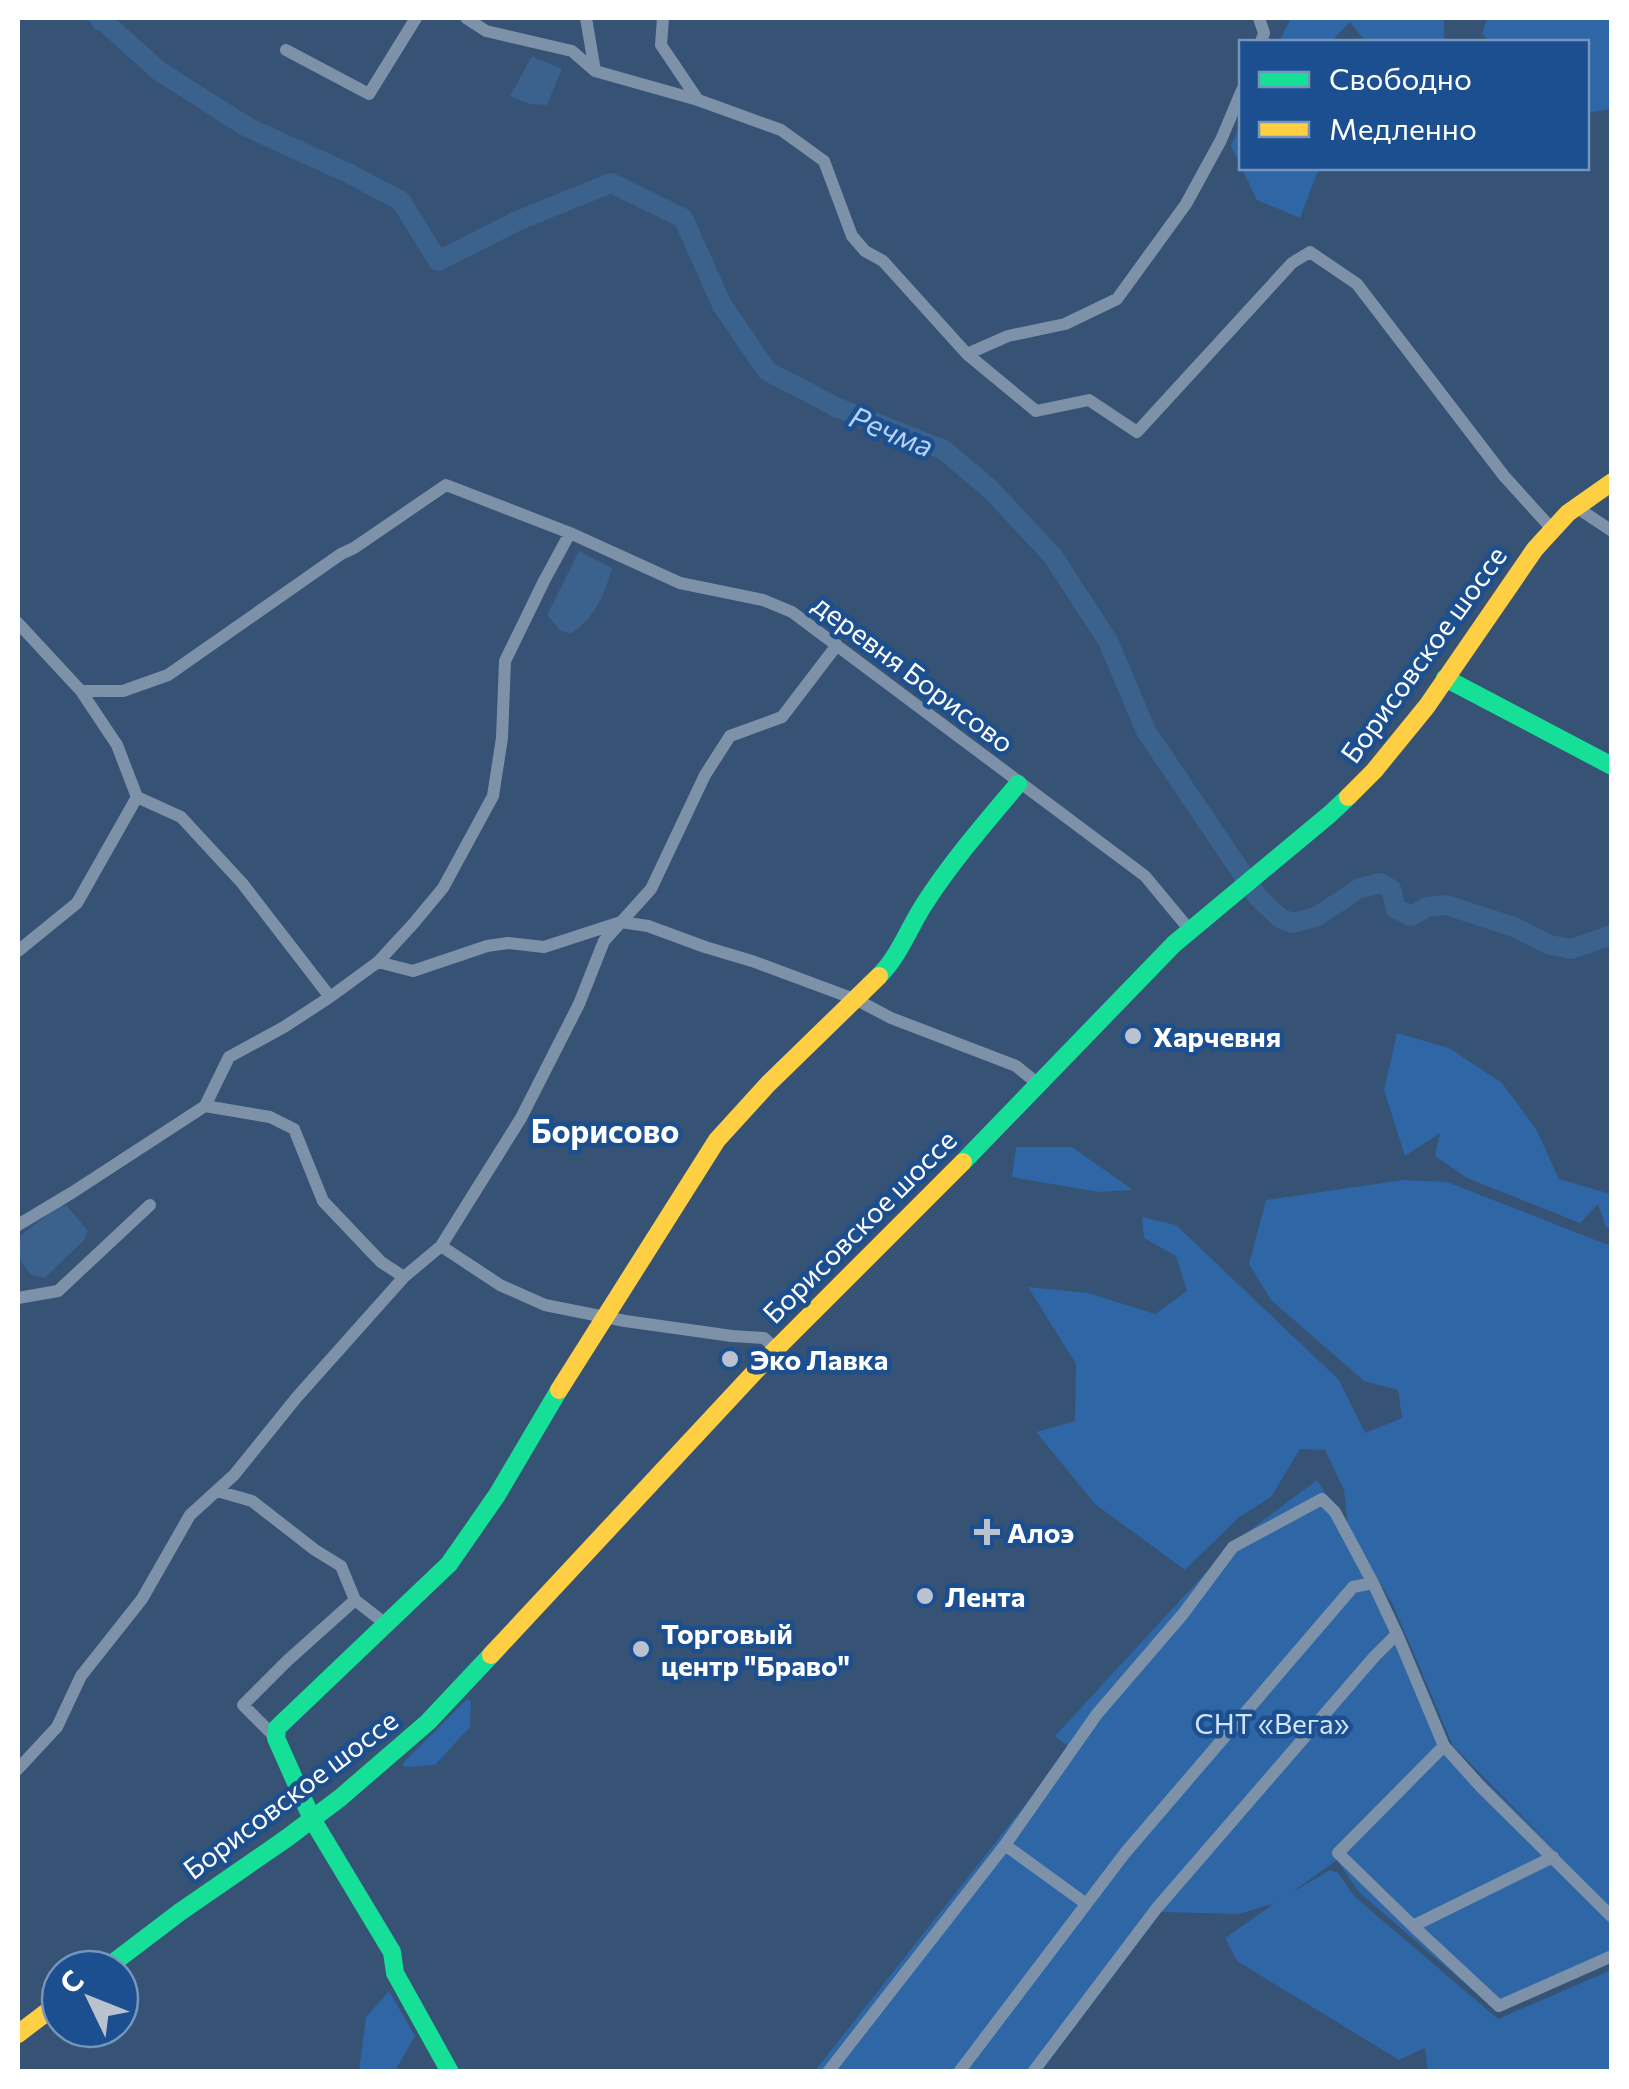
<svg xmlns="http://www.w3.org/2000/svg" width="1629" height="2089" font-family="Commissioner,sans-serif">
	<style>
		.green { fill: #2f66a5 }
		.water { fill: #3b618d }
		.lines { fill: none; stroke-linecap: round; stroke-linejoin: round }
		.river { stroke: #3b618d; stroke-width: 20 }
		.street { stroke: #7d92a8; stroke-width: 12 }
		.fast { stroke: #16e098; stroke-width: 18 }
		.slow { stroke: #ffcf43; stroke-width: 18 }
		.poi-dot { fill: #b9c2ce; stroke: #1b4f8f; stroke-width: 4 }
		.labels { text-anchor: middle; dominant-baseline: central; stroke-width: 9; stroke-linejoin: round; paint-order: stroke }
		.street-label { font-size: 28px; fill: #fff; stroke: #1b4f8f }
		.poi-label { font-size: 28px; font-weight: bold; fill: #fff; stroke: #1b4f8f; text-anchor: start }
		.park-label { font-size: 28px; fill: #cfe3fa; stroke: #1b4f8f }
		.water-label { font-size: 30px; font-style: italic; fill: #b5d3f5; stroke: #1b4f8f }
		.quarter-label { font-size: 32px; font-weight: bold; fill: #fff; stroke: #1b4f8f }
	</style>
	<rect width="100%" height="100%" fill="#365274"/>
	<path class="green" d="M87,18h27l12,23 -31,-12z
		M1291,18h153v24h-78l-16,-20 -19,20h-52z
		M1487,18h124v91l-24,4 -1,-71h-95l-9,-8z
		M1241,123l1,45h77l-19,50 -43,-18 -26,-54z
		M1397,1033l52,15 53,35 34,46 23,50 52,15v36l-5,-3 -8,-23 -18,19 -113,-45 -32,-22 5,-23 -35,23 -21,-66z
		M1016,1147h56l61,43 -35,2 -86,-15z
		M1403,1180l44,2 164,64v713l-113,53 -139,-120 -22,-32 -46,33 39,-23 8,3 17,24 143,122 113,-49v101h-183l-3,-23 -26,12 -162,-99 -12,-23 50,-35 -36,11 -78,-2 -120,159 -227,1 256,-324 -15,-12 178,-193 84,-63 57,96 78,173 107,104 -106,-107 -60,-141 -45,-77 -4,-38 -19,-40 -25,-1 -29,48 -33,21 -53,52 -90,-66 -59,-72 39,-11 1,-57 -48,-77 60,6 67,21 32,-23 -11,-35 -32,-18 -2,-21 34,8 163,155 26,53 37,-15 -4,-28 -34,-9 -93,-81 -22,-36 17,-64z
		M467,1699l4,2 -1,26 -35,38 -30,2 -2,-2 2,-4z
		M389,1991l26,45 -20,35h-36l7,-54z"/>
	<path class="water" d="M532,56l30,13 -15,36 -18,-1 -19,-8z
		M579,551l33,17c-8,28 -17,50 -42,66l-10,-4 -13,-15z
		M59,1205l8,1 21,25 -4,9 -39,38 -14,-3 -13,-18v-19z"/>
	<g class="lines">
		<path class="river" d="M100,18l59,53 88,56 101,46 53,28 37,60 79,-40 94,-38 72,35 39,87 45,66 71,37 106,42 46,39 62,66 56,86 38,90 112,166 22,21 12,5 24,-6 44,-29 20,-5 11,6 5,20 15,7 16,-9 19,-2 68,22 36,18 21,4 41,-14"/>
		<path class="street" d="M466,18l20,13 86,20 23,20 103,29 83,30 43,31 28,75 13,15 18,10 84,93 69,57 53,-11 48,32 155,-169 18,-11 47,32 147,192 48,53
			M586,18l9,53
			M663,18l-2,27 37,55
			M1259,18l5,15 -3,9
			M286,50l83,44 47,-76
			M967,354l41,-18 57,-12 52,-25 69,-95 35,-64 21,-50
			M1576,507l36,24
			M18,623l63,68h42l45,-16 173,-121 13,-6 92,-63 124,48 110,50 83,17 29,12 353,264 44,53
			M137,797l44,20 61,66 88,114
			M18,951l59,-48 60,-106 -20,-52 -36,-54
			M378,962l35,9 74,-25 21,-3 36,4 77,-25 27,4 57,21 47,14 105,39 34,18 125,48 21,17
			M205,1106l65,11 24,12 29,72 58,61 23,15
			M18,1225l55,-33 132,-86 24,-49 55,-30 46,-30 48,-35 35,-38 30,-36 50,-92 9,-58 3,-77 39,-80 26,-48
			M441,1246l59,39 45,20 80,16 107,15 32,2 12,11
			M18,1298l40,-7 92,-86
			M217,1491l35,10 63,49 26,16 14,34 32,25
			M1397,1634l47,112 37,41 131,130
			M276,1738l-33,-33 44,-44 68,-61
			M1444,1746l-106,107 75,73 140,-69
			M18,1769l39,-42 24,-51 61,-77 48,-84 44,-40 63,-78 107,-120 37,-31 80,-128 58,-114 25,-63 47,-52 54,-114 25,-39 52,-19 55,-72
			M1005,1845l80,58
			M1413,1926l86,80 113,-50
			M828,2072l177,-227 92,-131 86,-100 50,-67 89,-48 13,13 38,71
			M959,2072l166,-219 228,-266 20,-4 24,51 -23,23 -218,252 -123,163"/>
		<path class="fast" d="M1445,678l167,88
			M879,976c21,-21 30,-49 46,-73 27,-42 61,-81 93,-119
			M963,1162l211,-218 156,-130 18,-17
			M105,1969l75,-57 107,-74 53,-40 88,-76 63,-67
			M450,2072l-55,-99 -3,-21 -80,-133 -36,-81 1,-10 172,-164 48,-69 62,-105"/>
		<path class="slow" d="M1348,797l26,-26 53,-65 108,-157 33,-36 44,-31
			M559,1390l158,-250 51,-56 111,-108
			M491,1655l285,-306 187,-187
			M18,2034l42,-32"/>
	</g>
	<g class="poi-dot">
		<circle cx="1133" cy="1036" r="10"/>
		<circle cx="730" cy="1359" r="10"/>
		<path d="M982 1517h10v10h10v10h-10v10h-10v-10h-10v-10h10z"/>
		<circle cx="925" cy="1596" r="10"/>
		<circle cx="641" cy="1649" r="10"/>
	</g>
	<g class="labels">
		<g class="street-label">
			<text transform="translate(1423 654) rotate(-54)">Борисовское шоссе</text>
			<text transform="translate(914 673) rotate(37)">деревня Борисово</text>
			<text transform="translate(859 1226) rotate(-45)">Борисовское шоссе</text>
			<text transform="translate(290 1794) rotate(-37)">Борисовское шоссе</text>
		</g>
		<g class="poi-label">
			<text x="1153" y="1036">Харчевня</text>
			<text x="750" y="1359">Эко Лавка</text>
			<text x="1007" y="1532">Алоэ</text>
			<text x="945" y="1596">Лента</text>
			<text x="661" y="1633">Торговый<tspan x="661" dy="32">центр "Браво"</tspan></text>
		</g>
		<g class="park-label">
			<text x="1272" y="1723">СНТ «Вега»</text>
		</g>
		<g class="water-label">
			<text transform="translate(892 430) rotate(22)">Речма</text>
		</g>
		<g class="quarter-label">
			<text x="605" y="1130">Борисово</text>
		</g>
	</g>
	<rect width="1629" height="2089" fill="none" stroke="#ffffff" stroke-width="40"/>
	<rect x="1239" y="40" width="350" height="130" fill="#1b4f8f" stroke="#7695bc" stroke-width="2.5"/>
	<rect x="1259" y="72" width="50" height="15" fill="#16e098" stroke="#7695bc" stroke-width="2.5"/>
	<text x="1329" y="90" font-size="30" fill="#ffffff">Свободно</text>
	<rect x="1259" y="122" width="50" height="15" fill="#ffcf43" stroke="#7695bc" stroke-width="2.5"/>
	<text x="1329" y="140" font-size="30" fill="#ffffff">Медленно</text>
	<g transform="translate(90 1999) rotate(313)"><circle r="48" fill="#1b4f8f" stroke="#7695bc" stroke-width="2.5"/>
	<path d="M0-8L18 38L0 25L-18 38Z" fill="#b9c2ce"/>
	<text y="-15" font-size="28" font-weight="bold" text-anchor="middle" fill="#ffffff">С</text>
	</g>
</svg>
